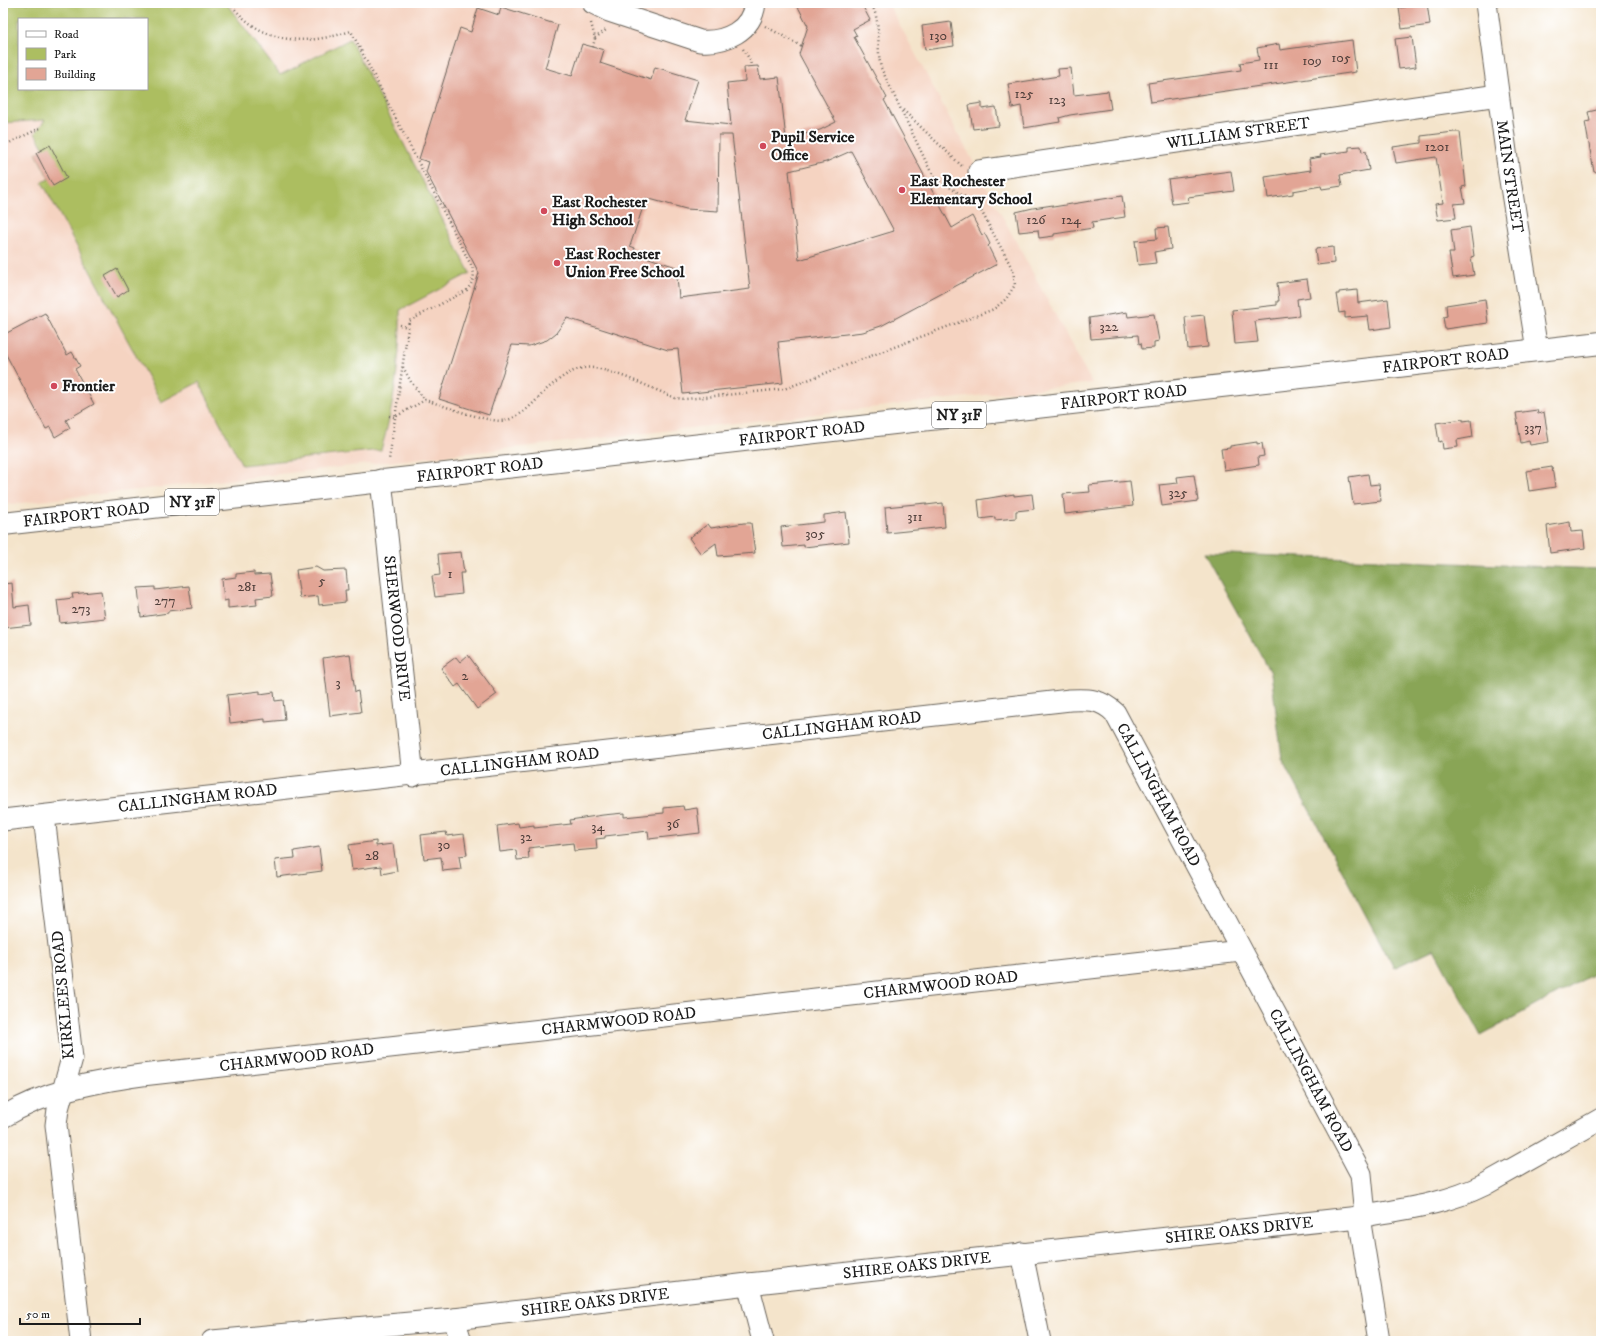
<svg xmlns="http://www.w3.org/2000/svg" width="1604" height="1344" font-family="'IM FELL DW Pica',serif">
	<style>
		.built { fill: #f5d3c1; fill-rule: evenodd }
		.green { fill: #acbe61; stroke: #646d3e; fill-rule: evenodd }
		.forest { fill: #89a557; stroke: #52603a }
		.building { fill: #e2a595; fill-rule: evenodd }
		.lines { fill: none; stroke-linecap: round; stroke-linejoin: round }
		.minor-casing { stroke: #686259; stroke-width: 23 }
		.major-casing { stroke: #686259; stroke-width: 24 }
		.path { stroke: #686259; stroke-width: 2.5; stroke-dasharray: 1 3; stroke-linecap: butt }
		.minor { stroke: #fff; stroke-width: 21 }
		.major { stroke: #fff; stroke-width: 22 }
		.poi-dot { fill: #d1495b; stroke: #fff; stroke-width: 1.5 }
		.labels { text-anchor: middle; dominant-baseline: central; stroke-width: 4; stroke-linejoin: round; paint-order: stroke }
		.number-label { font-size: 14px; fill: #4e3e3a }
		.shield { fill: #fff; stroke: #606060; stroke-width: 1 }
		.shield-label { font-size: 15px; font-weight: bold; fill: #1c1c1c }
		.street-label { font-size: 16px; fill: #1c1c1c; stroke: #fff }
		.poi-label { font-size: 16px; font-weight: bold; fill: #1c1c1c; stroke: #fff; text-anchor: start }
	</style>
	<rect width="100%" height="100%" fill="#fff"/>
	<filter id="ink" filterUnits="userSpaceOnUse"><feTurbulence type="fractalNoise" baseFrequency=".025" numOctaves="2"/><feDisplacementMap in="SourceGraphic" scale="8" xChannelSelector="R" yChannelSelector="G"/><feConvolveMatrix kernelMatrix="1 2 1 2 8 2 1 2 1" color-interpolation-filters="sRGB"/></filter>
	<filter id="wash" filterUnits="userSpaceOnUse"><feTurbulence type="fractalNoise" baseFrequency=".012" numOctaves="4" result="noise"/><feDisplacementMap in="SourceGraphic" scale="16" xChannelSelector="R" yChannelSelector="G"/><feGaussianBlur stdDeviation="0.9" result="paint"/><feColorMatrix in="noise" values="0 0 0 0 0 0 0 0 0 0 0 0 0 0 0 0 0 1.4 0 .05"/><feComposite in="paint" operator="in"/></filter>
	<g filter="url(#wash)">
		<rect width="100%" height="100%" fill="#f4e4cb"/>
		<path class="built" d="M3,3h885l204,380 -1089,122zM19,19h128v70h-128z"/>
		<path class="green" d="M3,3h223l54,72 70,-36 120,234 -70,37c1,44 -6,98 -19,140l-139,15 -43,-83 -38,20 -119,-220 7,-3 -13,-26 8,-4 -9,-16 10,-13 -42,3zM19,19h128v70h-128z"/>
		<path class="forest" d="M1204,553l396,16 1,401 -120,65 -47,-86 -40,19 -112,-209 -11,-86z"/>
		<g id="blocks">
			<path class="building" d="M796,3h65l9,17 -17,9 4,7 -3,1 33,61 -3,2 68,128 20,-12 10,19 3,-1 5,10 -2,2 9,18 -116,62 -18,6 -85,10 5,41 -100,11 -5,-45 -10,1 -101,-32 -11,15 -9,7 -18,6 -17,-1 -23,70 -50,-16 40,-126 -53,-101 3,-10 -10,-3 41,-131 11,4 7,-24 21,7 2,-8 57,18 -13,43 27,8 10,-32 22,6 -4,13 51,17 4,-13 43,13 -13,40 46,5 -4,-42 18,-2 -1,-14 14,-1 2,13 19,-2 7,62 34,-9 16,-8 -37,-68 9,-28zM719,135h13l18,154 -71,9 -3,-31 -42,-14 1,-5 -5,-2 16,-48 40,11 32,2zM851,151l43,80 -95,29 -10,-89 37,-9z
				M1405,3h22l3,22 -28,4 -3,-21 7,-1z
				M951,22l3,24 -29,4 -3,-24z
				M1412,37l4,30 -17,2 -4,-30z
				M1352,40l4,32 -205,30 -3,-19 93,-13 -1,-7 19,-3 -2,-12 22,-4 1,6z
				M1071,68l3,27 34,-4 3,18 -41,6 -11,3 1,4 -36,6 -3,-22 -9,2 -4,-24 51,-8 -1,-7z
				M982,103v6l14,-2 3,19 -26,3 -4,-24z
				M1601,109v62l-7,1 -9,-50 5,-1 -2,-9z
				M1454,132h6l6,54 -4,1 3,16 -11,1 2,14 -18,2 -3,-16 8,-1 -7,-46 -40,6 -3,-16 28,-4v-7z
				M50,145l17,33 -14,8 -17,-33z
				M1361,146l1,6 4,-1 3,19 -29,5 2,11 -20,3 -1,-3 -28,5v3l-25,4 -3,-21 46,-7 -2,-11 12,-2 -1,-2 29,-4v-4z
				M1231,171l3,20 -46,6 1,5 -17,2 -4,-25z
				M1122,196l3,21 -33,5 1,6 -39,6v2l-15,2 -1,-8 -19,2 -3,-20 17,-4 20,-3v2z
				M1168,227l3,22 -17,3 2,11 -18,2 -3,-24 22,-2 -1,-11z
				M1470,227l4,29 -3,1 3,18 -21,3 -4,-25h5l-3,-23z
				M1333,247l1,16 -17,2 -2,-16z
				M117,269l11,21 -11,7 -12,-21z
				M1307,279l3,18 -13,2 2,17 -44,5 3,21 -23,2 -3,-34 45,-5v-4h2l-2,-18z
				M1357,290l1,13 30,-4 3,28 -21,3 -2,-14 -23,2v-6l-6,1 -3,-19h3v-2z
				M1485,299l3,24 -43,6 -2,-12 4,-1 -1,-11z
				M1127,312l1,5 26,-3 5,27 -5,1v6l-12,1 -1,-6 -2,1 -1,-9 -47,4 -2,-21z
				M45,313l22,42 5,-3 8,14 -5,3 19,35 -28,16 4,8 -15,9 -5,-10 -4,2 -43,-80v-14z
				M1204,315l4,32 -20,2 -3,-32z
				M1537,410l1,4 6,-2 5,30 -19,3 -1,-4 -8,2 -5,-30z
				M1463,419v2l8,-1 2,17 -16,3 1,7 -15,2 -1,-8 -3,1 -3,-19z
				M1257,442v2l5,-1 2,13 -6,1 1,8 -35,5 -3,-21 9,-1v-2z
				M1552,467l3,20 -26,4 -3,-20z
				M1368,474l2,11 9,-1 2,17 -28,3 -4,-27z
				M1194,475l4,26 -36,5 -3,-21 19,-2 -1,-6z
				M1130,481l3,25 -68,8 -2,-20 27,-2 -1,-7z
				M1014,494v2l18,-2 2,15 -18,2v7l-21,2v-3l-15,2 -2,-19z
				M926,503v2l17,-2 2,24 -58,6 -2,-26z
				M846,512l3,30 -45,5v-2l-21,2 -2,-20 43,-5v-7z
				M1570,522l1,10 12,-1 2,17 -35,5 -3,-27z
				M744,523h7l4,30 -37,3 -2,-13 -15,11 -12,-16 19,-14 3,4z
				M461,552l3,21h-4l2,21 -27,3 -3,-21 8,-1 -2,-21z
				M316,567l7,4 23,-1 2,20h-3l1,12 -27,3 -1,-9 -18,2 -4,-28z
				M254,572v3l16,-1 3,22 -17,2 1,7 -29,3v-8l-4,1 -2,-22 14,-2v-3z
				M12,583l2,24 15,-2 2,20 -28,3v-44z
				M189,586l3,22 -24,3v2l-27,4 -3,-29 17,-1v3z
				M101,591l4,27 -45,5 -3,-23 16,-2 -1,-4z
				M350,654l5,38 3,-1 3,21 -31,4 -7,-58z
				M468,655l29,39 -20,15 -18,-25 -4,3 -14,-19 15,-11 4,5z
				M260,691v3l14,-2 1,9 8,-1 2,20 -20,2v-3l-35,4 -3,-28z
				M683,806l1,4 13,-2 3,25 -51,6 -1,-8 -43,5v2l-9,1 1,10 -23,2 -1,-8 -45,5 1,11 -12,1 -1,-10 -16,2 -3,-26 21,-3 1,4 15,-2v3l37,-4 -1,-4 33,-5 21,-2v4l40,-4v-5z
				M446,832l1,4 17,-2 3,21 -8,1 2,13 -18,2 -2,-14 -17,2 -3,-24z
				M376,841v5l17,-2 4,27 -15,3 -1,-8 -29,4 -3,-25z
				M319,847l3,24 -45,6 -2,-17 20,-2 -1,-7z"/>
		</g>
	</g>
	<g filter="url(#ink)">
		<use href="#blocks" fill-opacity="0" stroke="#686259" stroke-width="1"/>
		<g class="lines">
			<g class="minor-casing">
				<g id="minor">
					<path d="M593,3l16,8 91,30c25,2 52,-10 55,-38"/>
					<path id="s1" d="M1486,3l23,171 28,176"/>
					<path id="s2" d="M979,171l519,-76"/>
					<path id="s3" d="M381,480l32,296"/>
					<path d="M44,816l28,242 -14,51 -2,16 25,216"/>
					<path id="s4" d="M3,820l1067,-120c18,-1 31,-1 45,13l246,461 4,42"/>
					<path id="s5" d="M3,1117c43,-26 90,-35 139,-42l1099,-124"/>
					<path d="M1359,1217l20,124"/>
					<path d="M1022,1253l18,88"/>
					<path d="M748,1284l15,57"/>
					<path d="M454,1319l7,22"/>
					<path id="s6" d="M212,1341l242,-22 294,-35 611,-67c43,-8 85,-12 125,-32l117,-66"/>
				</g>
			</g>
			<g class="major-casing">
				<g id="major">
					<path id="s7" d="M3,524l1598,-181"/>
				</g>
			</g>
			<path class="path" d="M230,3c31,42 76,43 121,28l122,238c2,9 -1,14 -6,21l-58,31 -20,139
				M591,23l4,15 -2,9
				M765,26l36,20
				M595,38l11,-8
				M743,49l7,11 1,6
				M903,110l60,57
				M3,146l37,-18
				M400,325l7,2
				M403,367l8,15 14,18
				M389,416l6,1 30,-17c18,5 67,25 82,20 16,-4 29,-20 40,-31 11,-9 23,-19 37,-21 18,-4 72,22 91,30l11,1 98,-10 210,-80 12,-10 9,-14 -2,-15 -35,-65 -40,-25 -8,-10 -49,-102c-5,-21 1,-45 -10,-65"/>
			<use href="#minor" class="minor"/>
			<use href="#major" class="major"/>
		</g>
	</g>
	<g class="poi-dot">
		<circle cx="763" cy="146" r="4"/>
		<circle cx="902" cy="190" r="4"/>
		<circle cx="544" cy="211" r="4"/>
		<circle cx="557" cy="263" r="4"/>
		<circle cx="54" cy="386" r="4"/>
	</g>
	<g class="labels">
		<g class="number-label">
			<text x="938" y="36">130</text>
			<text x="1341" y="58">105</text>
			<text x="1312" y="61">109</text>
			<text x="1271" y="65">111</text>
			<text x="1024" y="94">125</text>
			<text x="1057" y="100">123</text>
			<text x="1437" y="147">1201</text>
			<text x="1036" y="220">126</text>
			<text x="1071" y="220">124</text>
			<text x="1109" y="327">322</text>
			<text x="1533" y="428">337</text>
			<text x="1178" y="493">325</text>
			<text x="915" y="517">311</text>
			<text x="815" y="534">305</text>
			<text x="450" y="574">1</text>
			<text x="322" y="581">5</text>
			<text x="247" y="587">281</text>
			<text x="165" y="601">277</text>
			<text x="81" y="609">273</text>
			<text x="465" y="676">2</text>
			<text x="338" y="683">3</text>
			<text x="673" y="824">36</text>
			<text x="598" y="827">34</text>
			<text x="526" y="837">32</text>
			<text x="444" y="845">30</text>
			<text x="372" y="856">28</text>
		</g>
		<g class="shield">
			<rect x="932" y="402" width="54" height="26" rx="3"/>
			<rect x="165" y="489" width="54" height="26" rx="3"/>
		</g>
		<g class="shield-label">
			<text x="959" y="415">NY 31F</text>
			<text x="192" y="502">NY 31F</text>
		</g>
		<g class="street-label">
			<text stroke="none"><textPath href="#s2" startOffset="262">WILLIAM STREET</textPath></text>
			<text stroke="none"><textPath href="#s1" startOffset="175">MAIN STREET</textPath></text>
			<text stroke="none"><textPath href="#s7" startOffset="1452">FAIRPORT ROAD</textPath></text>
			<text stroke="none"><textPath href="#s7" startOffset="1128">FAIRPORT ROAD</textPath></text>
			<text stroke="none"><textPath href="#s7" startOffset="804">FAIRPORT ROAD</textPath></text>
			<text stroke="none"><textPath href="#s7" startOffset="480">FAIRPORT ROAD</textPath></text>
			<text stroke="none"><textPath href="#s7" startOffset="84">FAIRPORT ROAD</textPath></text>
			<text stroke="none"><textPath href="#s3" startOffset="149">SHERWOOD DRIVE</textPath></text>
			<text stroke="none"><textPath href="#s4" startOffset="844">CALLINGHAM ROAD</textPath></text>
			<text stroke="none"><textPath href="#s4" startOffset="520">CALLINGHAM ROAD</textPath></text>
			<text stroke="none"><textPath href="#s4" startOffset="1215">CALLINGHAM ROAD</textPath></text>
			<text stroke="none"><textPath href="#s4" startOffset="196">CALLINGHAM ROAD</textPath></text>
			<text stroke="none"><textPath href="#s5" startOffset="950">CHARMWOOD ROAD</textPath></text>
			<text transform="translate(63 995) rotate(-95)">KIRKLEES ROAD</text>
			<text stroke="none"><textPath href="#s5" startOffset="626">CHARMWOOD ROAD</textPath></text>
			<text stroke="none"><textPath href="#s5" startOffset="302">CHARMWOOD ROAD</textPath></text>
			<text stroke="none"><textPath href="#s4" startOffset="1539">CALLINGHAM ROAD</textPath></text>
			<text stroke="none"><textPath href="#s6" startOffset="1033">SHIRE OAKS DRIVE</textPath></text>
			<text stroke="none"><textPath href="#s6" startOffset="709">SHIRE OAKS DRIVE</textPath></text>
			<text stroke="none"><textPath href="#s6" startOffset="385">SHIRE OAKS DRIVE</textPath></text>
		</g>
		<g class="poi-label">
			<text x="771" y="137">Pupil Service<tspan x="771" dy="18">Office</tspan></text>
			<text x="910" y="181">East Rochester<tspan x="910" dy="18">Elementary School</tspan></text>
			<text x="552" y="202">East Rochester<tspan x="552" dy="18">High School</tspan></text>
			<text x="565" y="254">East Rochester<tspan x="565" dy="18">Union Free School</tspan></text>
			<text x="62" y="386">Frontier</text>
		</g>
	</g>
	<rect width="1604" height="1344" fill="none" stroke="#fff" stroke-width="16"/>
	<rect x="18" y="18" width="130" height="72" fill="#ffffff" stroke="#a4a4a4"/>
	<rect x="26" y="31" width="20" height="6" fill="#ffffff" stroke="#a4a4a4"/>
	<text x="54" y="38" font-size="12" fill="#1c1c1c">Road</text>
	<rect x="26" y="48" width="20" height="12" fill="#acbe61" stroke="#a4a4a4"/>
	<text x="54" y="58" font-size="12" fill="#1c1c1c">Park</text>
	<rect x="26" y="68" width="20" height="12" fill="#e2a595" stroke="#a4a4a4"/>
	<text x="54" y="78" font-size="12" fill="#1c1c1c">Building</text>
	<path d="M20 1318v6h120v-6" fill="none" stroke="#1c1c1c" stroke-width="2"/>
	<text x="26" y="1318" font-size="12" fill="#1c1c1c" stroke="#ffffff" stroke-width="3" paint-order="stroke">50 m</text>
</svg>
